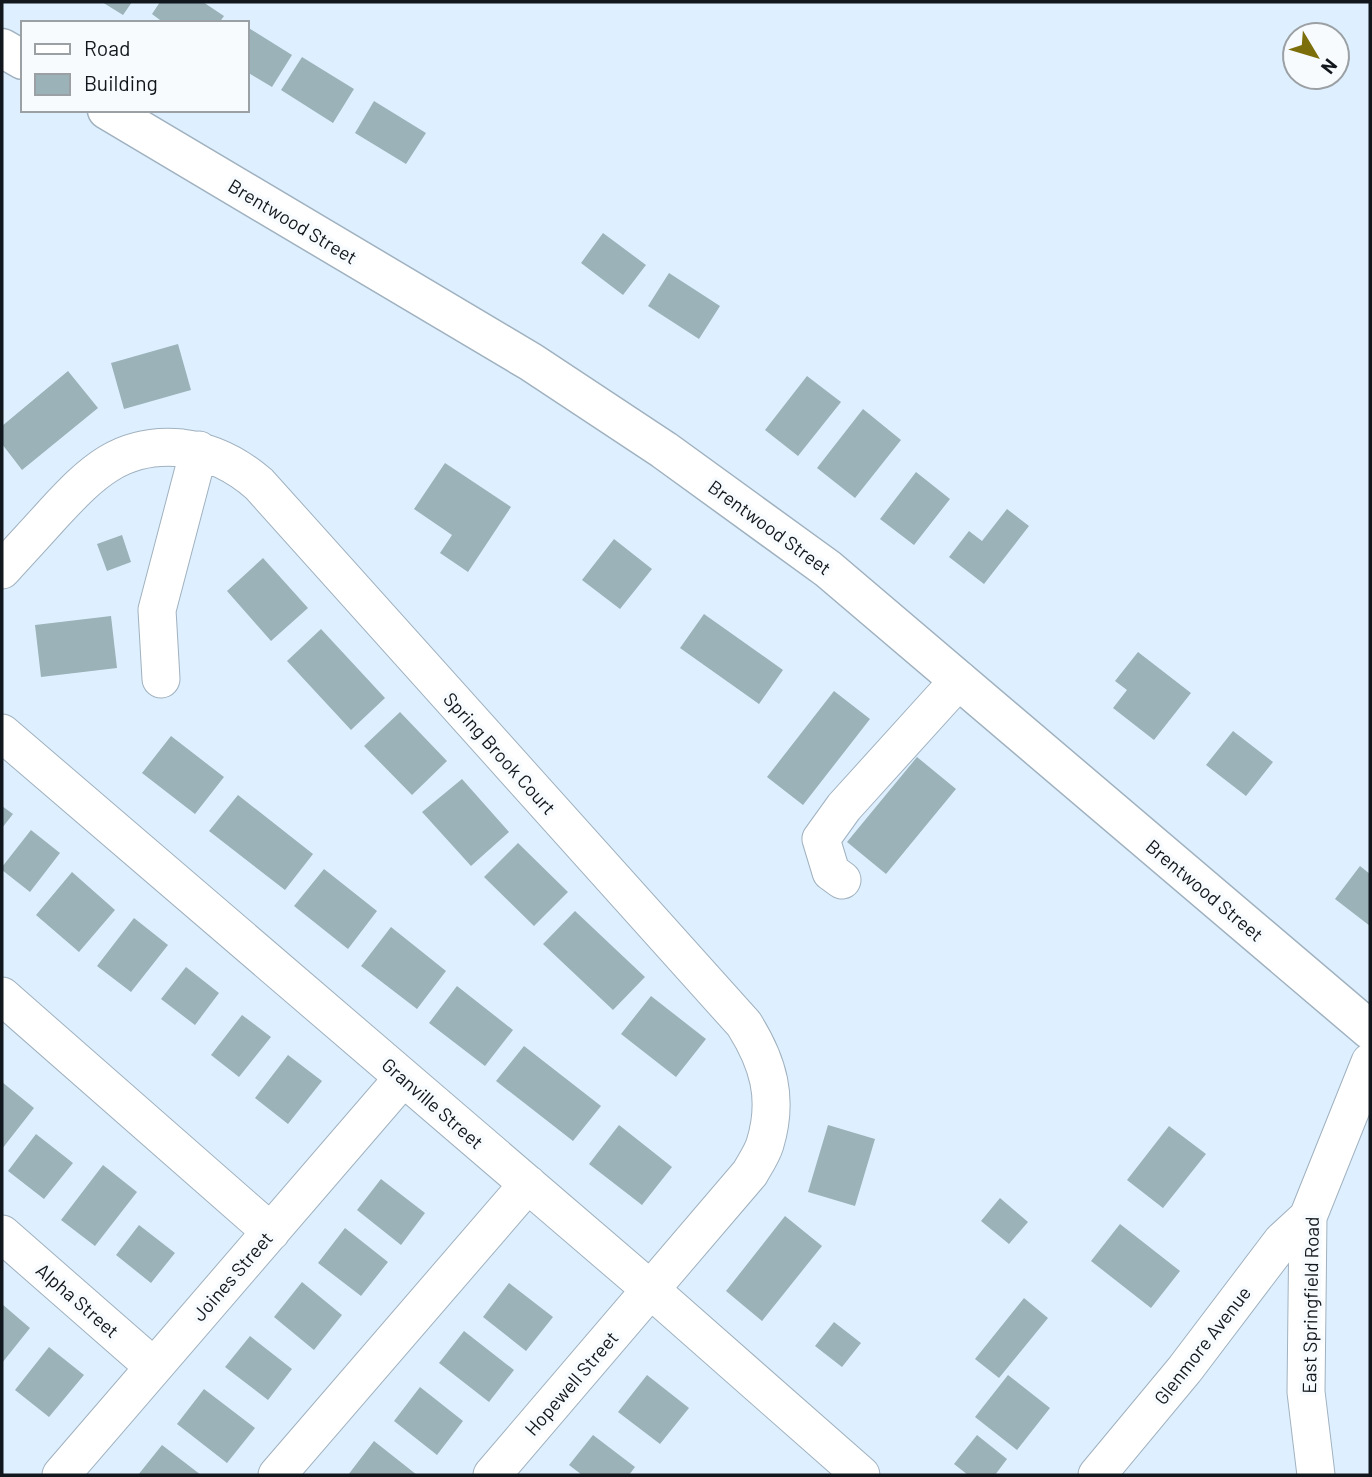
<svg xmlns="http://www.w3.org/2000/svg" width="1372" height="1477" font-family="Barlow,sans-serif">
	<style>
		.building { fill: #9ab2b8 }
		.lines { fill: none; stroke-linecap: round; stroke-linejoin: round }
		.minor-casing { stroke: #a0b1bf; stroke-width: 39 }
		.major-casing { stroke: #a0b1bf; stroke-width: 41 }
		.minor { stroke: #fff; stroke-width: 37 }
		.major { stroke: #fff; stroke-width: 38 }
		.labels { text-anchor: middle; dominant-baseline: central; stroke-width: 7; stroke-linejoin: round; paint-order: stroke }
		.street-label { font-size: 19px; fill: #11171c; stroke: #f7fbfe }
	</style>
	<rect width="100%" height="100%" fill="#def0ff"/>
	<path class="building" d="M102,2h30l-9,13z
		M160,2h43l21,14 -5,7h-55l-12,-9z
		M247,27l45,28 -20,32 -25,-15z
		M302,57l52,32 -21,34 -52,-33z
		M374,101l52,32 -20,31 -51,-31z
		M603,233l43,32 -23,30 -42,-32z
		M669,273l51,33 -21,33 -51,-33z
		M178,344l13,46 -67,19 -13,-46z
		M68,371l30,37 -76,62 -20,-26v-18z
		M807,376l34,26 -43,54 -33,-26z
		M863,409l38,31 -46,58 -38,-30z
		M445,463l66,44 -43,65 -28,-19 12,-18 -38,-26z
		M916,472l34,27 -36,46 -34,-26z
		M1007,509l22,17 -45,58 -35,-27 20,-26 13,10z
		M122,535l9,27 -24,9 -10,-27z
		M614,539l38,30 -32,40 -38,-29z
		M263,558l45,50 -37,33 -44,-50z
		M704,614l79,56 -24,34 -79,-56z
		M111,616l6,52 -76,9 -6,-52z
		M321,629l64,69 -34,32 -64,-69z
		M1138,652l53,41 -37,47 -41,-32 14,-18 -12,-9z
		M834,691l36,28 -67,86 -36,-28z
		M400,712l47,49 -35,34 -48,-49z
		M1233,731l40,31 -27,34 -40,-31z
		M171,736l53,41 -29,37 -53,-41z
		M917,757l39,32 -70,85 -39,-32z
		M462,779l47,53 -38,34 -49,-54z
		M238,795l75,59 -28,36 -76,-59z
		M2,806l11,8 -11,14z
		M31,830l29,23 -30,39 -28,-22v-3z
		M518,843l50,49 -34,34 -50,-49z
		M1360,866l10,8v52l-35,-27z
		M324,869l53,42 -29,38 -54,-43z
		M72,872l43,38 -36,42 -43,-37z
		M575,911l70,66 -32,33 -70,-66z
		M134,918l34,27 -37,47 -34,-26z
		M391,927l55,44 -29,38 -56,-43z
		M186,967l33,26 -24,32 -34,-26z
		M457,986l56,44 -28,36 -56,-43z
		M651,996l55,43 -30,38 -55,-43z
		M242,1015l29,22 -32,40 -28,-22z
		M524,1046l77,60 -28,35 -77,-60z
		M288,1055l34,26 -34,43 -33,-26z
		M2,1082l32,26 -32,41z
		M619,1125l53,42 -30,38 -53,-41z
		M828,1125l47,14 -20,67 -47,-14z
		M1169,1126l37,28 -43,54 -36,-28z
		M36,1134l37,29 -29,36 -36,-28z
		M103,1165l34,27 -42,54 -34,-26z
		M381,1179l44,34 -24,32 -44,-35z
		M1000,1198l28,24 -19,22 -28,-23z
		M785,1216l37,30 -60,75 -36,-30z
		M1120,1224l60,47 -29,37 -60,-47z
		M139,1225l36,28 -24,30 -35,-28z
		M345,1228l43,34 -27,34 -43,-33z
		M302,1282l40,33 -28,35 -40,-33z
		M509,1283l44,34 -27,34 -43,-34z
		M1024,1298l24,20 -49,60 -24,-19z
		M2,1304l28,24 -28,35z
		M834,1322l27,21 -19,24 -27,-21z
		M464,1331l50,39 -25,32 -50,-39z
		M250,1336l42,33 -24,31 -43,-33z
		M49,1347l35,28 -35,42 -34,-27z
		M647,1375l42,33 -29,36 -42,-32z
		M1008,1375l42,33 -33,42 -42,-33z
		M420,1387l43,34 -26,34 -43,-34z
		M204,1389l51,39 -28,35 -50,-39z
		M593,1435l42,32 -6,8h-47l-13,-10z
		M977,1435l30,24 -12,16h-27l-14,-11z
		M374,1441l43,34h-69z
		M162,1445l39,30h-63z"/>
	<g class="lines">
		<g class="minor-casing">
			<path id="minor" d="M2,570c17,-19 34,-37 51,-56 38,-41 68,-72 129,-66 30,4 54,16 77,36l485,540c24,38 35,74 21,120 -3,10 -10,20 -15,29l-258,302
				M161,679l-4,-69 42,-160
				M2,733l649,557 210,185
				M842,880l-11,-8 -10,-33 23,-32 115,-127
				M2,996l269,236
				M2,1234l152,133
				M61,1475l342,-397
				M277,1475l251,-291
				M1097,1475l88,-106 97,-128 26,-24
				M1316,1475l-10,-83 2,-175 62,-155"/>
		</g>
		<g class="major-casing">
			<path id="major" d="M2,48l21,12
				M107,110l424,252 133,88 164,119 542,461"/>
		</g>
		<use href="#minor" class="minor"/>
		<use href="#major" class="major"/>
	</g>
	<g class="labels">
		<g class="street-label">
			<text transform="translate(293 221) rotate(31)">Brentwood Street</text>
			<text transform="translate(770 527) rotate(36)">Brentwood Street</text>
			<text transform="translate(500 753) rotate(48)">Spring Brook Court</text>
			<text transform="translate(1205 890) rotate(40)">Brentwood Street</text>
			<text transform="translate(433 1103) rotate(41)">Granville Street</text>
			<text transform="translate(232 1276) rotate(-49)">Joines Street</text>
			<text transform="translate(78 1300) rotate(41)">Alpha Street</text>
			<text transform="translate(1310 1305) rotate(-89)">East Springfield Road</text>
			<text transform="translate(1202 1345) rotate(-52)">Glenmore Avenue</text>
			<text transform="translate(571 1383) rotate(-49)">Hopewell Street</text>
		</g>
	</g>
	<rect width="1372" height="1477" fill="none" stroke="#11171c" stroke-width="7"/>
	<rect x="21" y="21" width="228" height="91" fill="#f7fbfe" stroke="#9ba0a4" stroke-width="2"/>
	<rect x="35" y="44" width="35" height="10" fill="#ffffff" stroke="#9ba0a4" stroke-width="2"/>
	<text x="84" y="56" font-size="21" fill="#11171c">Road</text>
	<rect x="35" y="74" width="35" height="21" fill="#9ab2b8" stroke="#9ba0a4" stroke-width="2"/>
	<text x="84" y="91" font-size="21" fill="#11171c">Building</text>
	<g transform="translate(1316 56) rotate(128)"><circle r="33" fill="#f7fbfe" stroke="#9ba0a4" stroke-width="2"/>
	<path d="M0-5L12 26L0 18L-12 26Z" fill="#7c6e0b"/>
	<text y="-10" font-size="19" font-weight="bold" text-anchor="middle" fill="#11171c">N</text>
	</g>
</svg>
